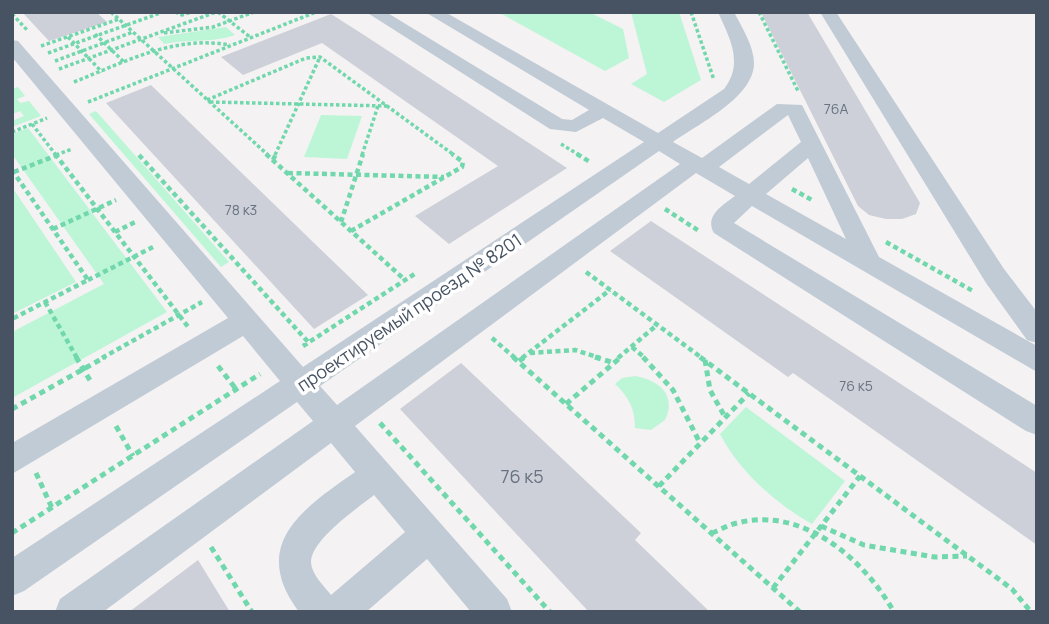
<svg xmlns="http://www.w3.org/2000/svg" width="1049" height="624" font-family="Manrope,sans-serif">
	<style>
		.green { fill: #bdf5d7 }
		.building { fill: #cdd0d8 }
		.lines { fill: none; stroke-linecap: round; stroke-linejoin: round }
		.path-far2 { stroke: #71d7ac; stroke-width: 3.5; stroke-dasharray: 3.5 2.5; stroke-linecap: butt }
		.path-far1 { stroke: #71d7ac; stroke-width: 4.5; stroke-dasharray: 5 3.5; stroke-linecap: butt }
		.path { stroke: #71d7ac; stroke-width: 5; stroke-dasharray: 6 4.5; stroke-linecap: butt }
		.minor { fill: #c1cbd5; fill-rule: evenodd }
		.labels { text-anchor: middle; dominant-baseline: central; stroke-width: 7; stroke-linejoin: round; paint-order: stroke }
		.number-label { font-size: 14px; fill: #687280 }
		.street-label { font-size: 18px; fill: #475362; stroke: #fff }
		.near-number-label { font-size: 18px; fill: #687280 }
	</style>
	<rect width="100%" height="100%" fill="#f4f2f2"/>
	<path class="green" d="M498,12h91l34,17 6,29 -24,13z
		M631,12h48l22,68 -37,22 -33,-18 16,-10z
		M226,27l9,8c-21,8 -48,4 -71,9l-6,-7z
		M18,87l7,9 -8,3 3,4 9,-2 12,15 -29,11v-6l12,-5 -4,-5 -8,3v-25z
		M96,111l133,151 -8,5 -132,-153z
		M321,115l41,1 -15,43 -43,-2z
		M28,128l139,184 -155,86v-66l92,-48 -92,-130v-20z
		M12,187l64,95 -64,32z
		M635,376c24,4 42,19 30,44l-14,10 -16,-2c0,-19 -6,-31 -20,-44l7,-6z
		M746,407l99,74 -33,43c-37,-21 -72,-52 -92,-90z"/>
	<path class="building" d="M22,12h74l11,10 -58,19z
		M761,12h46l113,191 -4,11 -14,5h-16l-17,-4 -11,-9z
		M331,14l33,21 203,133 -118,76 -34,-28 83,-50 -176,-123 -79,32 -22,-18z
		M151,85l162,157 55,53 -54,34 -208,-226z
		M651,221l386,252v72l-244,-172 -5,4 -178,-126z
		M461,363l180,170 -6,7 75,72h-121l-189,-203z
		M198,560l32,52h-101z"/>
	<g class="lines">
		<path class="path-far2" d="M111,12l157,143
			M175,12l7,3 9,-3
			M218,12l32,25
			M691,12l23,68
			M759,12l39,79
			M12,14l16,17
			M164,33l49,-6 41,-15
			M95,34l30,29
			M68,37l34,35
			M41,46l78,-27
			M48,53l115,-41
			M55,61l78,-29
			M59,69l157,-57
			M74,82c51,-20 100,-47 156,-37
			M207,100l99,-42 14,-1 134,98
			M88,102l228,-90
			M210,102l177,4
			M32,124l24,31
			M12,132l35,-14
			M561,144l18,11
			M56,155l16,-6
			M275,155l45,-98
			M362,155l16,-49"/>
		<path class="path-far1" d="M55,154l134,174
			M266,154l139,126
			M577,154l13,8
			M139,155l170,188
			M273,160l3,-6
			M12,170l76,110 -76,39
			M14,172l46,-18
			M288,173l156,4
			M792,189l20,11
			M665,209l34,22
			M341,222l22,-68
			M53,229l63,-29
			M351,231l111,-64 1,-5 -11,-8
			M115,232l20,-10
			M886,242l87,49
			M586,272l116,86
			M88,280l65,-33
			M45,302l32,56
			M492,338l23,20
			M303,346l113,-73
			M632,347l13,11
			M530,353l45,-3 25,8
			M102,358l100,-56
			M522,358l88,-68
			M618,358l39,-33"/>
		<path class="path" d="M76,357l15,25
			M513,357l287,255
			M595,357l19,6
			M643,357l30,33 27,53
			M700,357l312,232 19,23
			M705,360l5,30 15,27
			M519,361l6,-4
			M218,366l18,23
			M566,404l55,-47
			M12,409l93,-52
			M380,423l170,189
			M116,426l17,30
			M36,473l16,35
			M659,486l90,-93
			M821,526l43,19 71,12 32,-1
			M12,533l248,-159
			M712,533c8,-3 16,-8 25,-10 66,-17 127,36 157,89
			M211,547l41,65
			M773,588l87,-112"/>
		<path class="minor" d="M366,12h20l176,107 10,1 17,-10 -164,-98h20l213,121 66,-44c20,-26 6,-50 -6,-77h16c8,16 20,34 20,52 -1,34 -56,60 -81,78l29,16 75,-54 25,1 77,152 158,89v26l-285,-166 -18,17 303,183v29l-11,-4 -312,-198c-10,-17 9,-28 21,-37l-39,-23 -341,253 152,173 5,13h-41l-44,-53 -61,53h-67c-50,-67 3,-103 56,-140l-24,-29 -228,169h-48l5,-13 253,-178 -16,-19 -273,189 -12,5v-38l268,-177 -37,-45 -231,138v-31l216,-125 -216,-261v-17l6,1 285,326 341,-225 -41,-24 -27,14 -26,-3zM788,115l13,27 -52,42 -30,-17zM659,151l21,13 -343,241 -17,-19zM808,158l38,81 -80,-45zM374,495l31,37 -74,63c-7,-9 -19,-20 -20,-32 -1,-23 47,-55 63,-68z
			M820,12h16l168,257 33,43v31l-10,-3 -41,-57z"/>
	</g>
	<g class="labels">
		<g class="number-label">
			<text x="836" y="108">76А</text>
			<text x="241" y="209">78 к3</text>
			<text x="856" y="385">76 к5</text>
		</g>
		<g class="street-label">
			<text transform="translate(409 312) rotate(-34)">проектируемый проезд № 8201</text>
		</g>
		<g class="near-number-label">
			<text x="522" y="476">76 к5</text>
		</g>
	</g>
	<rect width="1049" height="624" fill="none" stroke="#475362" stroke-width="28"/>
</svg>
